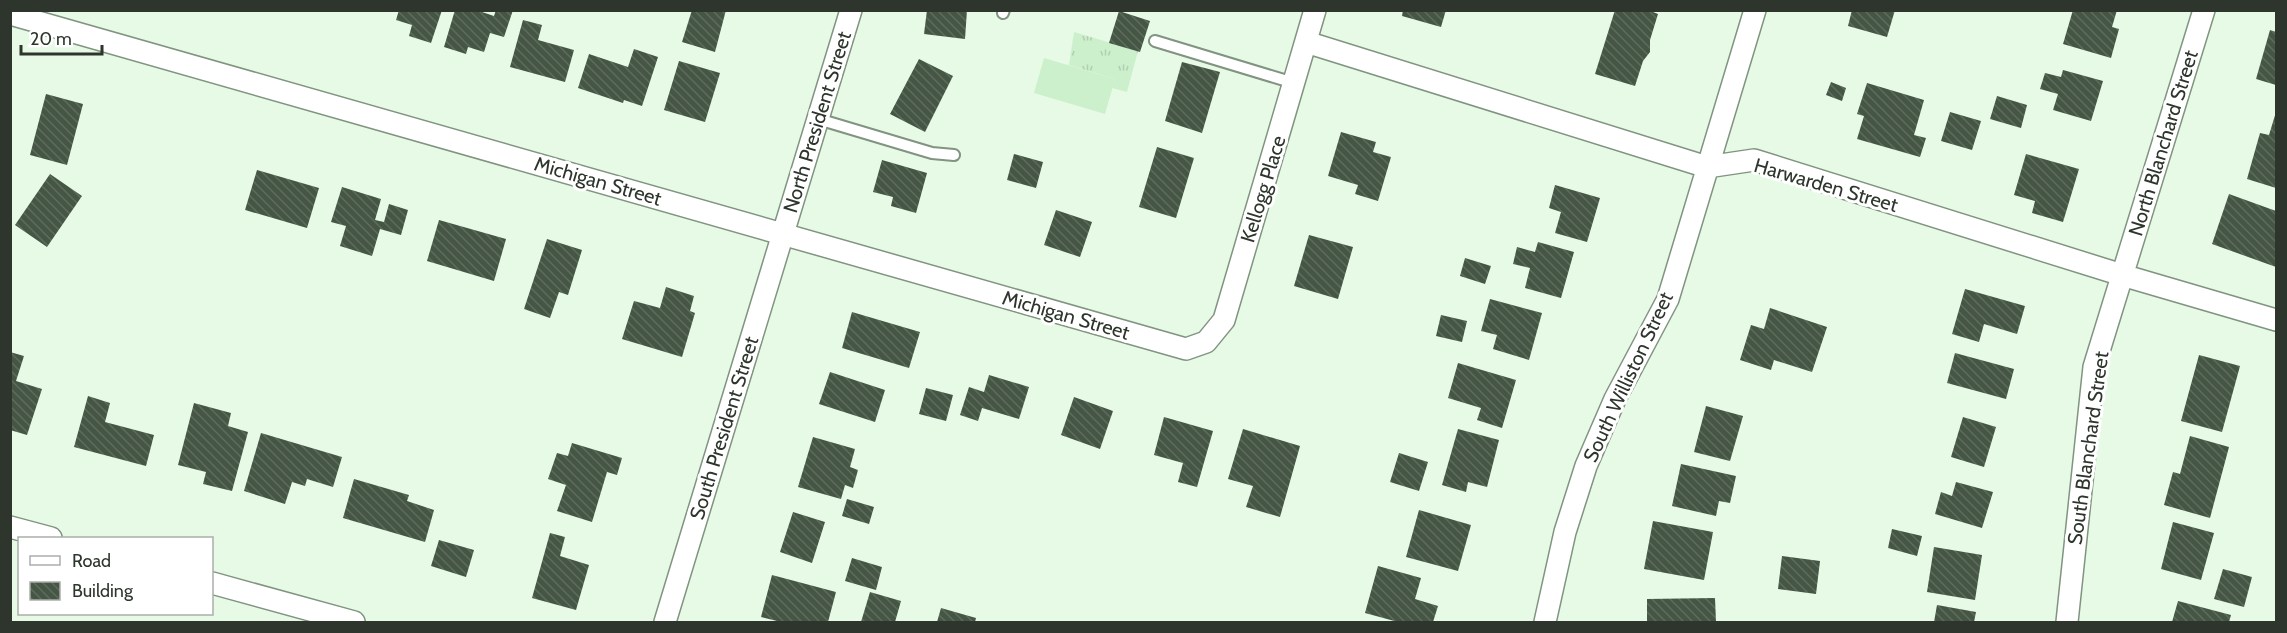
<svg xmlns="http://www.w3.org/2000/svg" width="2287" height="633" font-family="Cabin,sans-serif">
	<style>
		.grass { fill: #cdf0cc }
		.park { fill: url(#park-tufts) }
		.building { fill: url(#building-back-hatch) }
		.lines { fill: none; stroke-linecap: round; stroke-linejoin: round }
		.lane-casing { stroke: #819381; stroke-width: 14 }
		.street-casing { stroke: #819381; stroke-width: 24 }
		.lane { stroke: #fff; stroke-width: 10 }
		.street { stroke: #fff; stroke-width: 21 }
		.labels { text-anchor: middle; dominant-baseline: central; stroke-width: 6; stroke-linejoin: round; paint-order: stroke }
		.street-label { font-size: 20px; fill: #2d352d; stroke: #fff }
	</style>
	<defs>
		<pattern id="park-tufts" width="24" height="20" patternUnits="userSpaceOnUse" patternTransform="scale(1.5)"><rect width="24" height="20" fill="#cdf0cc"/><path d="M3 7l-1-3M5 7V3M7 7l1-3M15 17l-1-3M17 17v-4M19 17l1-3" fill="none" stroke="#b0ceb0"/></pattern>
		<pattern id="building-back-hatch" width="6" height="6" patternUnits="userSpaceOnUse" patternTransform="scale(1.5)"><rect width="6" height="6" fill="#455645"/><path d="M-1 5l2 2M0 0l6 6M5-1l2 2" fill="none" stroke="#5e6c5e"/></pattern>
	</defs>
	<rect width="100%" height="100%" fill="#e6fae5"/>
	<path class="grass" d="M1044,58l71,21 -10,35 -71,-21z"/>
	<path class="park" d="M1074,32l64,19 -11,41 -15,-4 3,-9 -46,-14z"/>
	<path class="building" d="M399,10h43l-11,33 -22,-7 3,-11 -16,-5z
		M455,10h21l18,6 2,-6h17l-9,27 -14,-4 -6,19 -16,-5 -2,7 -22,-7z
		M692,10h34l-11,42 -33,-10z
		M927,10h40l-2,29 -41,-5z
		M1403,10h43l-5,17 -39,-11z
		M1615,10h33l10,4 -8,26v12l-7,9 -8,25 -40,-12z
		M1852,10h43l-8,27 -39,-11z
		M2073,10h44l-5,17 7,2 -8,29 -48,-14z
		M1119,11l31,10 -10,31 -31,-9z
		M523,20l19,5 -4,15 36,10 -9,32 -55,-15z
		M2270,30l6,2v53l-20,-6z
		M634,49l24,8 -16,49 -18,-6 -1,3 -45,-15 11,-34 39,13z
		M919,59l34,17 -28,56 -35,-18z
		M679,61l41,12 -15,49 -41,-12z
		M1182,62l38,10 -18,61 -37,-12z
		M2063,70l40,11 -12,40 -38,-11 5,-16 -18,-5 5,-16 16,4z
		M1831,82l15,6 -4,13 -16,-6z
		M1867,83l57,17 -10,35 12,3 -6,19 -63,-18 7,-23 -7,-2z
		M46,94l37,10 -16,61 -37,-10z
		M1997,96l30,9 -6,23 -31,-9z
		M1950,112l31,9 -9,29 -31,-9z
		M2276,112v76l-29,-9 13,-46 9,2z
		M1341,132l35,10 -3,10 18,5 -13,44 -23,-7 3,-9 -30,-9z
		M1157,147l37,11 -18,60 -37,-11z
		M1014,154l29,8 -7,26 -29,-8z
		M2026,154l53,15 -16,53 -31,-9 3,-12 -21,-6z
		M882,160l45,13 -11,40 -25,-7 2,-9 -20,-5z
		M257,170l62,18 -12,40 -62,-18z
		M50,174l32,22 -35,51 -32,-22z
		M1555,185l45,13 -13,44 -32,-9 6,-21 -12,-4z
		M342,187l39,12 -6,21 9,2 5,-18 19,6 -7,25 -21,-6 -8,27 -32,-10 6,-20 -15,-4z
		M2229,194l47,17v56l-64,-23z
		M1056,210l36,12 -12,35 -36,-12z
		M439,220l67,19 -12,42 -67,-20z
		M1309,235l44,12 -15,52 -44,-13z
		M547,239l35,11 -14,45 -9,-3 -9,26 -26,-9z
		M1538,242l36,10 -13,46 -36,-10 5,-20 -17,-4 4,-17 18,5z
		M1465,258l26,8 -6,18 -25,-8z
		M666,287l28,9 -4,15 5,2 -13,44 -60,-18 12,-38 26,7z
		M1965,289l60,17 -8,28 -33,-10 -5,18 -27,-8z
		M1490,299l52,14 -13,47 -36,-11 4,-14 -16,-4z
		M1770,308l57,19 -15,45 -38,-12 -3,10 -31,-10 11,-35 13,4z
		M852,312l68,20 -11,36 -67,-20z
		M1441,315l26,6 -5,21 -26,-6z
		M10,352l14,4 -8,25 26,8 -15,46 -17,-5z
		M1955,353l59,16 -8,30 -59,-16z
		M2199,355l41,11 -18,66 -41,-11z
		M1458,363l58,17 -14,48 -25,-8 4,-12 -33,-10z
		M830,372l55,18 -10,32 -56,-18z
		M989,375l40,12 -10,32 -37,-11 -4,13 -18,-6 9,-28 15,5z
		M926,388l27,7 -7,26 -27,-7z
		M88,396l22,7 -5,19 49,13 -8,31 -72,-19z
		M1074,397l39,14 -13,38 -39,-14z
		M194,403l37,10 -3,13 20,6 -16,59 -29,-7 3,-12 -28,-7z
		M1706,406l37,10 -13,45 -36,-9z
		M1164,417l49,14 -16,56 -19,-5 5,-19 -29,-8z
		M1963,417l33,10 -12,40 -33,-10z
		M1243,429l57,17 -20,71 -34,-10 7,-21 -25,-7z
		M1458,429l41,11 -12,47 -19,-5 -2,10 -24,-7z
		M261,433l81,24 -9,30 -26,-8 -2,7 -13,-4 -7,22 -41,-13z
		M2190,436l39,11 -19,71 -46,-13 9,-33 7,2z
		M813,437l42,12 -5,18 8,3 -5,18 -8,-3 -4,14 -43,-12z
		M572,443l50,15 -5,17 -10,-3 -15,50 -35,-11 9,-26 -18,-6 9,-26 11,3z
		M1399,453l29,9 -9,29 -29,-9z
		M1681,464l55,12 -6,27 -11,-2 -3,15 -44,-10z
		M354,479l55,16 -2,6 27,9 -9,32 -82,-24z
		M1956,482l37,10 -11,36 -47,-14 6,-22 11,4z
		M847,499l27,8 -5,17 -27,-8z
		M1419,510l52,15 -13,46 -52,-14z
		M793,512l32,10 -13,41 -32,-11z
		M1653,521l60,11 -9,48 -60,-11z
		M2173,522l41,11 -13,47 -40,-11z
		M1892,529l30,7 -5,20 -29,-8z
		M550,533l15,4 -5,19 29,9 -13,45 -44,-12z
		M439,540l35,10 -8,27 -35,-11z
		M1934,547l48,8 -7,45 -48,-8z
		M1782,556l38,5 -4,33 -38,-5z
		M852,558l30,9 -6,23 -31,-9z
		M1378,566l43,12 -6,21 23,7 -5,16h-35l-33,-9z
		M2223,569l29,8 -8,30 -30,-8z
		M772,575l64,17 -8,30h-47l-20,-5z
		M870,592l31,9 -6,21h-34z
		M1715,598l1,24h-69v-23z
		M2178,601l53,14 -2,7h-57z
		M1937,605l39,7 -2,10h-40z
		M941,608l35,10 -1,4h-38z"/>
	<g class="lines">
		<g class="lane-casing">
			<path id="lane" d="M1003,13l1,-3
				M1155,41l139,42
				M818,119l114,34 22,2"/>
		</g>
		<g class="street-casing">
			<path id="street" d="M10,14l1176,335 20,-7 18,-22 91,-310
				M1306,42l401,125 47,-7 368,115 154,45
				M10,527l41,11
				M212,583l142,39
				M665,622l186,-612
				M1545,622l20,-90 21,-66 29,-67 53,-100 87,-289
				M2067,622l27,-255 110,-357"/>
		</g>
		<use href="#lane" class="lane"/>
		<use href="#street" class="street"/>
	</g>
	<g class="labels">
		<g class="street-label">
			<text transform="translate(817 122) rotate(-73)">North President Street</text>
			<text transform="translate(2163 143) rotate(-73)">North Blanchard Street</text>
			<text transform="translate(598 181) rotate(16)">Michigan Street</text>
			<text transform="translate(1826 185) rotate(16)">Harwarden Street</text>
			<text transform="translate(1263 189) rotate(-73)">Kellogg Place</text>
			<text transform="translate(1066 315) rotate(16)">Michigan Street</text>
			<text transform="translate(1628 377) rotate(-65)">South Williston Street</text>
			<text transform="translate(724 428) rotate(-73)">South President Street</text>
			<text transform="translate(2088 448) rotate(-82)">South Blanchard Street</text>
		</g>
	</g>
	<rect width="2287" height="633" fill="none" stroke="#2d352d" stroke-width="24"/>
	<rect x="18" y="537" width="195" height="78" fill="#ffffff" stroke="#abaeab" stroke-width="1.5"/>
	<rect x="30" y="556" width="30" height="9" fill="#ffffff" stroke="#abaeab" stroke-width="1.5"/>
	<text x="72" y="567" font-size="18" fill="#2d352d">Road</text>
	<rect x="30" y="582" width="30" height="18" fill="url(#building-back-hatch)" stroke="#abaeab" stroke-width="1.5"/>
	<text x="72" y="597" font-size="18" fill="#2d352d">Building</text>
	<path d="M21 45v9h81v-9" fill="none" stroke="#2d352d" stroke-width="3"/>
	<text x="30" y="45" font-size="18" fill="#2d352d" stroke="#ffffff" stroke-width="4.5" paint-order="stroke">20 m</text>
</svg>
